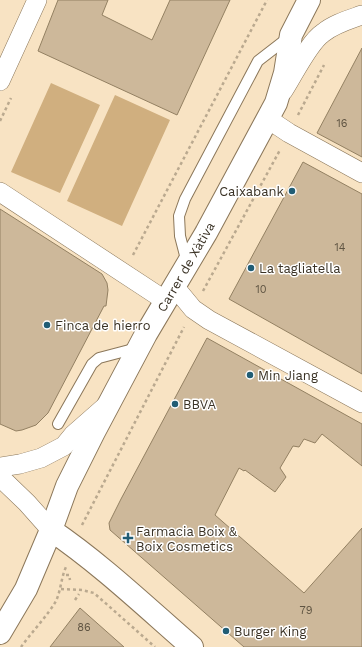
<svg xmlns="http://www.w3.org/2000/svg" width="362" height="647" font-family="'Work Sans',sans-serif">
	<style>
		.green { fill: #d0af7f }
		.building { fill: #cdb89a; stroke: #938062 }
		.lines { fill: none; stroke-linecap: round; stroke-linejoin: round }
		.lane-casing { stroke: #8b775a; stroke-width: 12 }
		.street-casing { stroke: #8b775a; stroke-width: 20 }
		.secondary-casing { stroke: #8b775a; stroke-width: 24 }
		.path { stroke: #baa98f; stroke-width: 2.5; stroke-dasharray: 3 3; stroke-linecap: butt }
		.lane { stroke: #fff; stroke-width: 10 }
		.street { stroke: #fff; stroke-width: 19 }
		.secondary { stroke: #fff; stroke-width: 22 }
		.poi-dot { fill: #215d75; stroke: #fff; stroke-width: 1.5 }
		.labels { text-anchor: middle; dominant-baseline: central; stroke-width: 3; stroke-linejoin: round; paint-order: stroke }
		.number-label { font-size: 11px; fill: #5f5442 }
		.poi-label { font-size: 13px; fill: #3a3225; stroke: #fff; text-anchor: start }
		.street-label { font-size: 13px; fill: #3a3225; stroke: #fff }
	</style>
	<rect width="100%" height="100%" fill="#f8e3c3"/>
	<path class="green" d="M51,83l49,22 -40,88 -49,-21z
		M115,95l55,25 -48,106 -55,-25z"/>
	<path class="building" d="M58,0h50l-6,15 50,25 18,-40h60l-53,115 -139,-64z
		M362,48v109l-45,-24z
		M303,162l59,32v180l-133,-75z
		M0,209l102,65 5,9 1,7 -2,16h-2l-56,107 -12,12 -14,5 -6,1 -16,-7z
		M207,338l155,86v42l-40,-32 -7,9 -11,-4 -5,8 -6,-1 -13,22 6,9 -11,15 -30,-22 -1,1 -5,-3 -24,47 89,78 58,-65v119h-118l-134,-117 -1,-7 12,-24z
		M80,608l44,39h-74z"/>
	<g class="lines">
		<g class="lane-casing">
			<path id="lane" d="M187,263l-7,-27 -1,-20 6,-17 73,-138 31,-24
				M58,424l34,-60 7,-6 38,-10"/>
		</g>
		<g class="street-casing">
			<path id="street" d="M0,81l37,-81
				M283,91c10,-15 26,-49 40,-58 11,-9 25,-13 39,-18
				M268,119l21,14 73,40
				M0,192l166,109
				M174,286l19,23 16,11 153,83
				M0,467l20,-3 21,-6 23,-12 9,-11 33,-29
				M0,477l27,26 24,27"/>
		</g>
		<g class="secondary-casing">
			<path id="secondary" d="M51,530c50,34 95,77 141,117
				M0,633l26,-44 25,-59 16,-44 27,-54 52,-98 60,-101 70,-130 9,-30 6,-38 18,-35"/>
		</g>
		<path class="path" d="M298,115l26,-50
			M0,121l11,-23
			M133,255l134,-255
			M203,291l77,-141
			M82,525l102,-198
			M66,575h3l1,5
			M61,589l21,1 12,3 61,54
			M75,600l4,-6
			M21,647c10,-14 27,-32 35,-46 5,-11 5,-23 10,-34"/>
		<use href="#lane" class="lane"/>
		<use href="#street" class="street"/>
		<use href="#secondary" class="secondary"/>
	</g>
	<g class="poi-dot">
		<circle cx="292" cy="191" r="4"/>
		<circle cx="251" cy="268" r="4"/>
		<circle cx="47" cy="325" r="4"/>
		<circle cx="250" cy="375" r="4"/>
		<circle cx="175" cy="404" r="4"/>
		<path d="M126 532h4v4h4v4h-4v4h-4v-4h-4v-4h4z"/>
		<circle cx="226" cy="631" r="4"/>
	</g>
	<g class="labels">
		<g class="number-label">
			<text x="342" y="123">16</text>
			<text x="340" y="247">14</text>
			<text x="261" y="289">10</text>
			<text x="306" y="610">79</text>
			<text x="84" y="627">86</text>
		</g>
		<g class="poi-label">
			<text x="284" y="191" text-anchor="end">Caixabank</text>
			<text x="259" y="268">La tagliatella</text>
			<text x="55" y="325">Finca de hierro</text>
			<text x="258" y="375">Min Jiang</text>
			<text x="183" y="404">BBVA</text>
			<text x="136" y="531">Farmacia Boix &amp;<tspan x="136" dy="15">Boix Cosmetics</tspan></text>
			<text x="234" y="631">Burger King</text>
		</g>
		<g class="street-label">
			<text transform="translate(186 267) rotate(-60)">Carrer de Xàtiva</text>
		</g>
	</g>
</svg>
